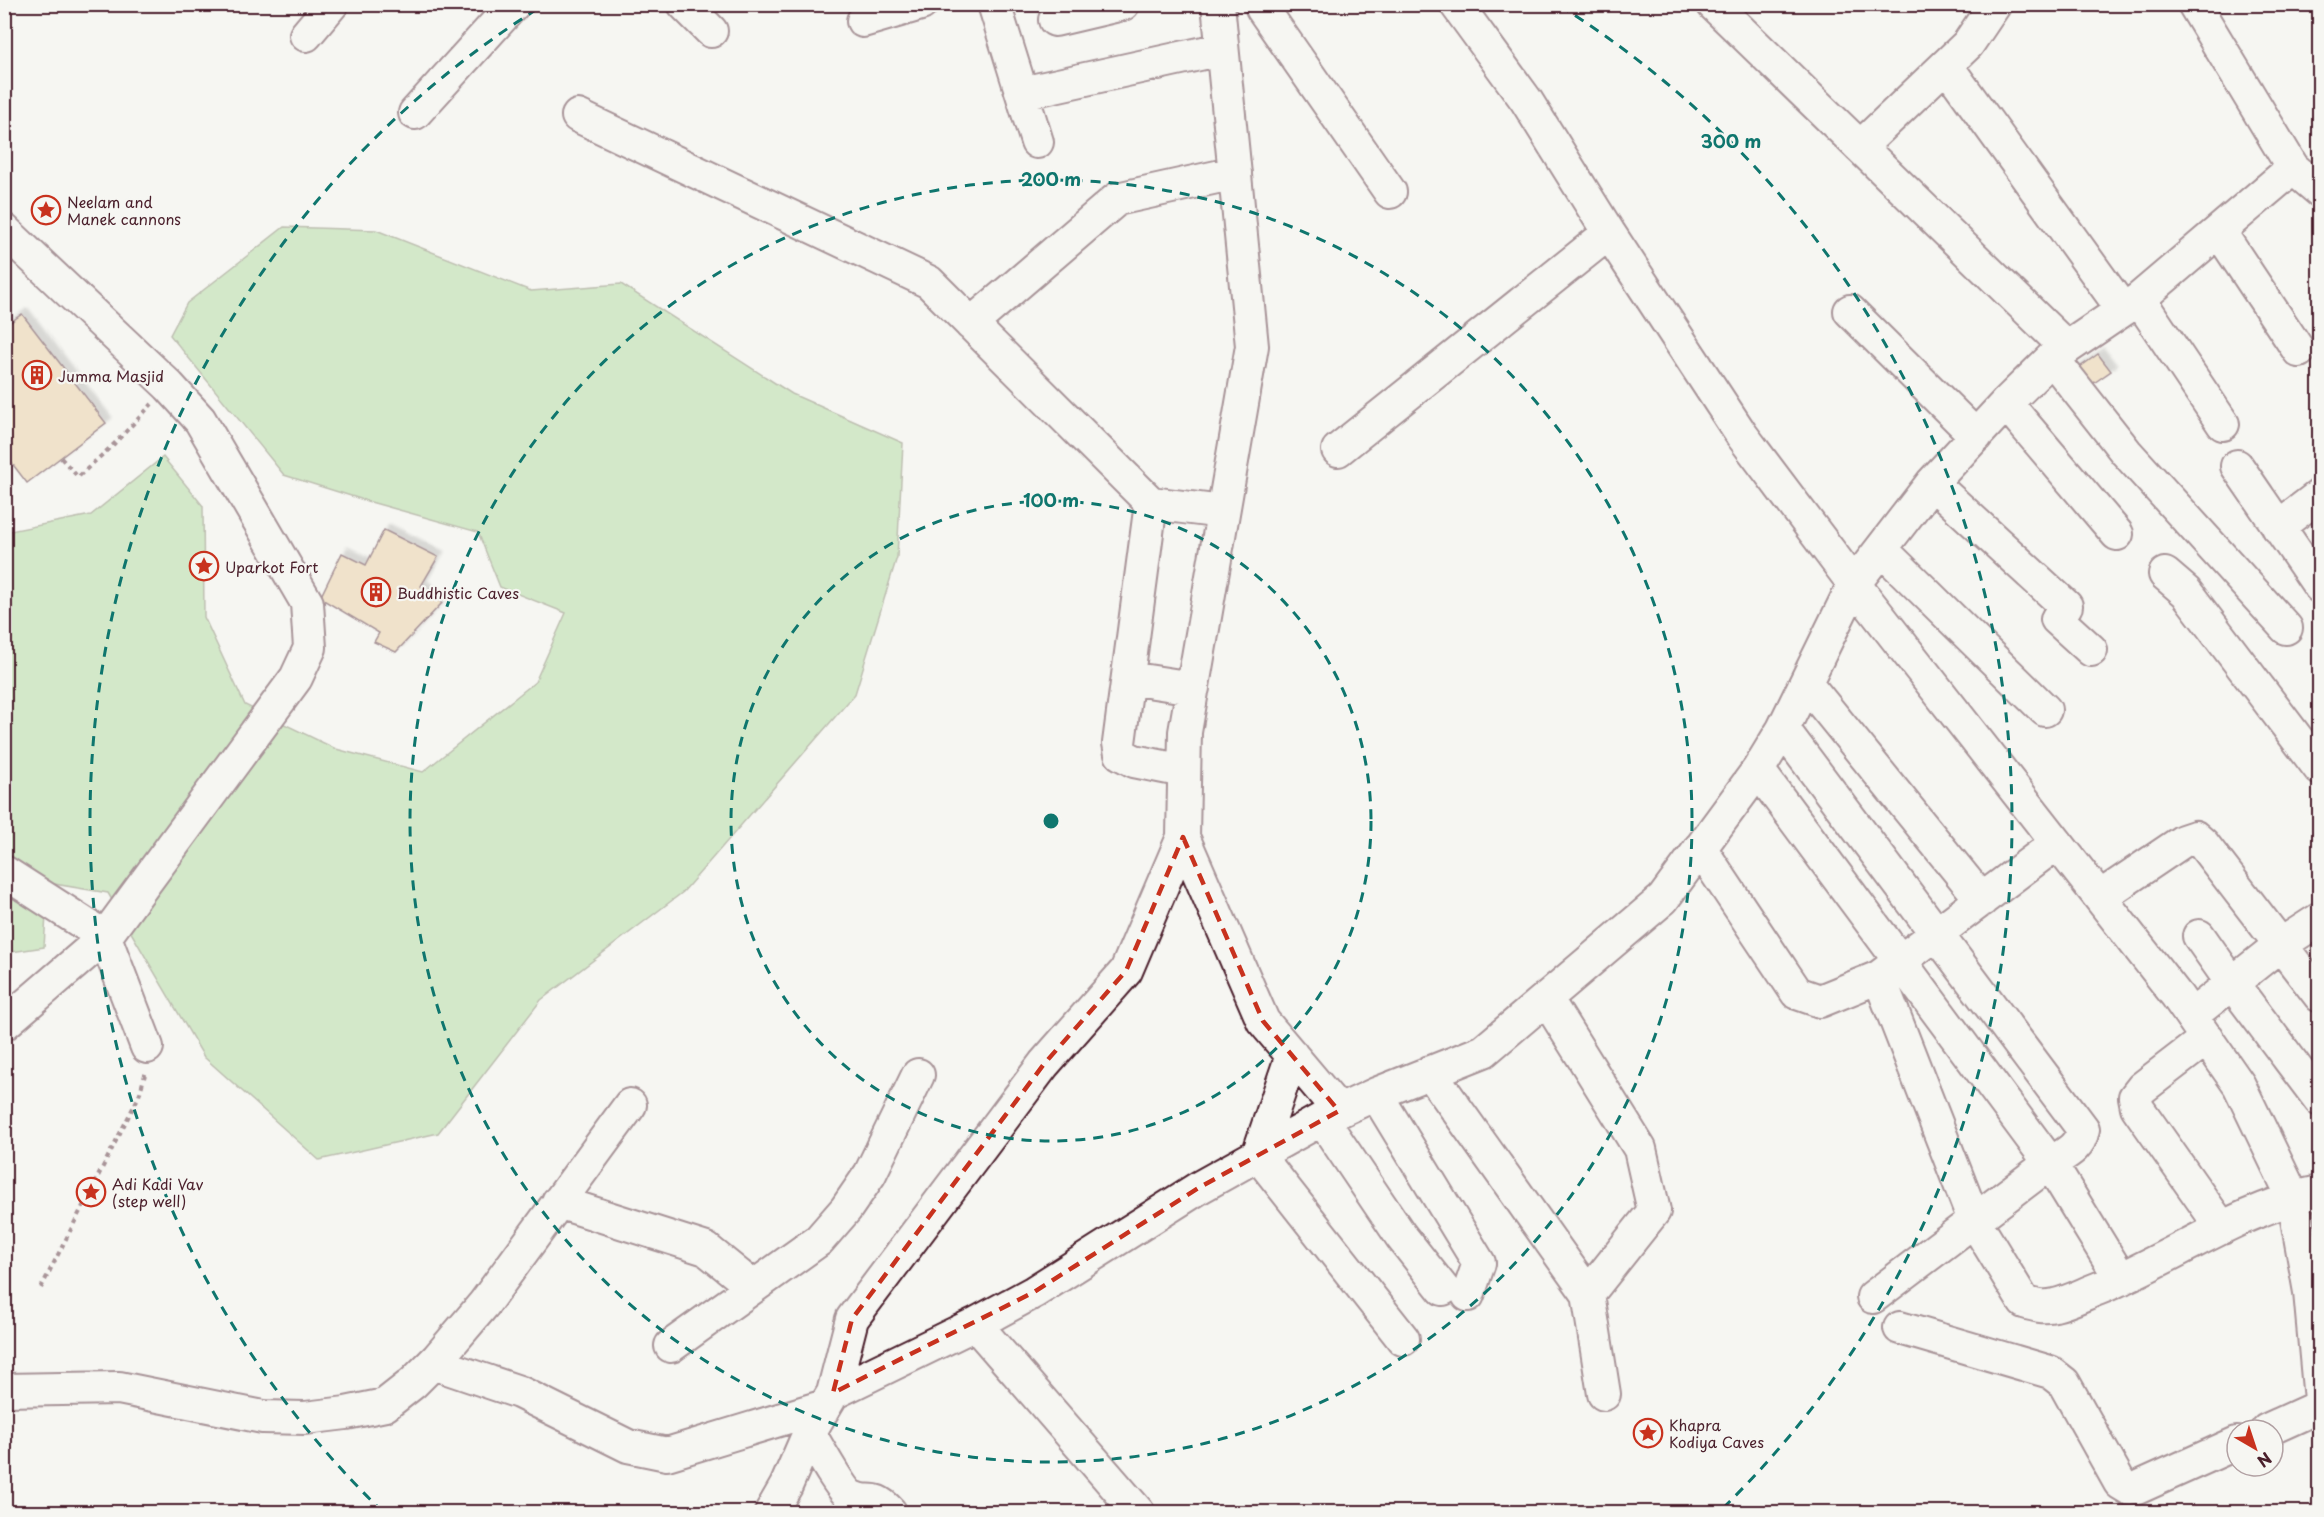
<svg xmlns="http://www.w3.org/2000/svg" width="2324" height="1517" font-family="'Playpen Sans',sans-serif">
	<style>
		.green { fill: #a9d898; stroke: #7a7c62; stroke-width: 1.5 }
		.building { fill: #e8cb9c; stroke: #4a1f2b; stroke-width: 1.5; filter: url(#shadow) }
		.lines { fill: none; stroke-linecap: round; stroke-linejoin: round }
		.minor-casing { stroke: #4a1f2b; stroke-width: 36 }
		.path { stroke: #4a1f2b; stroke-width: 4; stroke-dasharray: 4.5 4.5; stroke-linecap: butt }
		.minor { stroke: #f6f6f2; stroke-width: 32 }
		.marked { fill: none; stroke: #c8321e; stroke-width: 4.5; stroke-dasharray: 12 8; stroke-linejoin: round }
		.ring { fill: none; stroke: #0f766e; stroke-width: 3; stroke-dasharray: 10 8 }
		.labels { text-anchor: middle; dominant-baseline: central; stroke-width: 4.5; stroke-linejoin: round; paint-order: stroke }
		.poi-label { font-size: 15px; fill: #4a1f2b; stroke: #f6f6f2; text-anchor: start }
		.centre { fill: #0f766e; stroke: #f6f6f2; stroke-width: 3 }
		.ring-label { font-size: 18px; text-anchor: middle; font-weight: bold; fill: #0f766e; stroke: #f6f6f2; stroke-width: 4.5; stroke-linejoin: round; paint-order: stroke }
	</style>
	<defs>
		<filter id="shadow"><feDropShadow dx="5.5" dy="-5.5" stdDeviation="1.5" flood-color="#0004"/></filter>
	</defs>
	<rect width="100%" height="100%" fill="#f6f6f2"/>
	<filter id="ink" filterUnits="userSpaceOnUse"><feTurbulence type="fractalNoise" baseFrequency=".0167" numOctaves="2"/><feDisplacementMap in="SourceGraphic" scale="12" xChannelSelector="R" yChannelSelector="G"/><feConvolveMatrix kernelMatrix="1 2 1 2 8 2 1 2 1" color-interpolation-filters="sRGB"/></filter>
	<g filter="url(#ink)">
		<path class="green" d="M284,227l92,3 155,61 90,-7 171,110 111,49 -6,114 -42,137 -172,198 -142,108 -103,133 -119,27 -115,-103 -96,-164 -60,-10 -4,64 -39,6v-421l86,-17 72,-58 40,49 1,111 41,88 91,44 87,23 112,-90 31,-69 -66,-26 -22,-55 -111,-31 -83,-26 -114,-140 17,-32z"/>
		<path class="building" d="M22,314l84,109 -79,60 -23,-30v-126z
			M2098,354l13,17 -20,14 -22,-10z
			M384,530l54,27 -17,29 21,17 -46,49 -22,-10 5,-9 -59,-35 22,-45 24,12z"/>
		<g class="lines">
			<g class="minor-casing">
				<path id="minor" d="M684,4l27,27
					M994,4l43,138
					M1218,4l34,342 -67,386 -2,105 80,184 76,90
					M1456,4l70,96 83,133 132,201 113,150 323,412 62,89 54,112 17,95 10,108
					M1713,4l354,344
					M2194,4l99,164 27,23
					M1262,8l128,184
					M1055,20l68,-16
					M863,21l58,-17
					M306,35l26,-31
					M1946,65l177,245
					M1022,93l200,-44
					M415,113l99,-109
					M578,116l351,166 222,221 72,9
					M1860,147l108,-103 27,-40
					M4,230l165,156 31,34 107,183 3,45 -14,30 -191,259 42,110
					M2219,231l80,120
					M2139,299l84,125
					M1850,311l126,125
					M971,324l146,-125 118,-26
					M2052,358l74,94 160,176
					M2006,403l111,131
					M1338,450l271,-217
					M2237,466l83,121
					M1932,483l134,123 -9,13 34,31
					M1151,503l-32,240 2,11 13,7 50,10
					M2278,527l42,-32
					M1882,550l163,160
					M2165,574l21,18 134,177
					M1128,678l65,10
					M1806,683l176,217
					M1783,729l300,400c-3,19 -18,25 -33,34l-177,134
					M1758,770l292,393 71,116
					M1700,848l97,145 23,8 59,-24 178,-134
					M4,872l101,65 -101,87
					M2100,897l83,-56 12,-4 8,7 117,152
					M2199,936l33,47 88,117
					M1879,977l95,243 50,82c10,3 19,6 31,3 14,-3 29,-11 42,-16 75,-30 143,-81 223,-97
					M1546,998l94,151 14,62 -66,83 16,100
					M2191,1016l89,-71 40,-26
					M2207,1038l-65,50 -7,9 2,10 85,121
					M1292,1055l-34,100 145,184
					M1430,1072l158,222
					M1376,1094l103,169 -11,32
					M1322,1119l79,117 42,53
					M558,1202l148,47 47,38
					M975,1324l163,188
					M1900,1328l150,44 14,11 56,100 10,6 7,-1 100,-45
					M671,1346l148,-106 27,-31 24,-35 48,-99
					M433,1363l86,29 109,54 39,8 158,-48
					M4,1390l115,-2 144,29 42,1 41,-5 39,-8 28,-22 25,-25 46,-54 146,-199
					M833,1393l142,-69 59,-32 166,-105 122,-68 54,-25 108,-43 179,-152 95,-129 25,-41 71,-145 78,-101 74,-80 46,-45 87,-59 154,-131
					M2267,1430l53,-24
					M809,1433c8,13 33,59 43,64 17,9 20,-5 38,15
					M771,1512l15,-26 23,-53 24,-40 19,-74 192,-255 82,-93 57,-134"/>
			</g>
			<path class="path" d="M61,458l17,19 36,-33 38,-40
				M41,1288l98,-192 7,-25"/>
			<use href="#minor" class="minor"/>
		</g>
	</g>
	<path d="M0 0H2324V1517H0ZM1183,837l80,184 76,90 -139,76 -166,105 -201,101 19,-74 192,-255 82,-93z" fill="#f6f6f2" fill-opacity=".55" fill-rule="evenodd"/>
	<path class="marked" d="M1183,837l80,184 76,90 -139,76 -166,105 -201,101 19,-74 192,-255 82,-93z"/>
	<g class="ring">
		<circle cx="1051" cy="821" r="320"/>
		<circle cx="1051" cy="821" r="641"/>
		<path d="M383 1512A961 961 0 0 1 542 6M1560 6A961 961 0 0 1 1719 1512"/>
	</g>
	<defs>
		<g id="sight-ring" transform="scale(1.5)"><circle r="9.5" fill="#f6f6f2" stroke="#c8321e" stroke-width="1.5"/><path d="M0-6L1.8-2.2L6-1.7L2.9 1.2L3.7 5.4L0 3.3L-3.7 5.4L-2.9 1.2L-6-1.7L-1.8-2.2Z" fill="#c8321e"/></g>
		<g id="building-ring" transform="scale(1.5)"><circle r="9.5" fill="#f6f6f2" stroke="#c8321e" stroke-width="1.5"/><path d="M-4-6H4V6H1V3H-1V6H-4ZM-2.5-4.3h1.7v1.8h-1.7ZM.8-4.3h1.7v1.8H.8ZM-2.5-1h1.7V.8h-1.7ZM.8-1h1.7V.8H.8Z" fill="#c8321e"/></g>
	</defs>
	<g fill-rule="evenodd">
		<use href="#sight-ring" x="46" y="210"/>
		<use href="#building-ring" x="37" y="375"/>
		<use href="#sight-ring" x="204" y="566"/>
		<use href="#building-ring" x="376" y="592"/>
		<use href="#sight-ring" x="91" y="1192"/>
		<use href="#sight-ring" x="1648" y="1433"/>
	</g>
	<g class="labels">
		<g class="poi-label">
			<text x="67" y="201">Neelam and<tspan x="67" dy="17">Manek cannons</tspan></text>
			<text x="58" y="375">Jumma Masjid</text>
			<text x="225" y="566">Uparkot Fort</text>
			<text x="397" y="592">Buddhistic Caves</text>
			<text x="112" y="1183">Adi Kadi Vav<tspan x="112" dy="17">(step well)</tspan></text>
			<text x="1669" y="1424">Khapra<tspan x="1669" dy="17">Kodiya Caves</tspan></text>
		</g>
	</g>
	<circle cx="1051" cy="821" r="9" class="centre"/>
	<g class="ring-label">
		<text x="1731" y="148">300 m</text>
		<text x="1051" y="186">200 m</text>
		<text x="1051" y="507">100 m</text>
	</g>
	<rect width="2324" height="1517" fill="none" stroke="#f6f6f2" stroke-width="24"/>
	<rect x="12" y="12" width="2300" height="1493" fill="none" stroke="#4a1f2b" stroke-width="2" filter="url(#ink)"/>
	<g transform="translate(2255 1448) rotate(141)"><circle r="28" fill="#f6f6f2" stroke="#b1a0a2" stroke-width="1.5"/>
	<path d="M0-4.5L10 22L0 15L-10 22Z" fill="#c8321e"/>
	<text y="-9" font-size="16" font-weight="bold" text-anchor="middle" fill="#4a1f2b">N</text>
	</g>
</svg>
